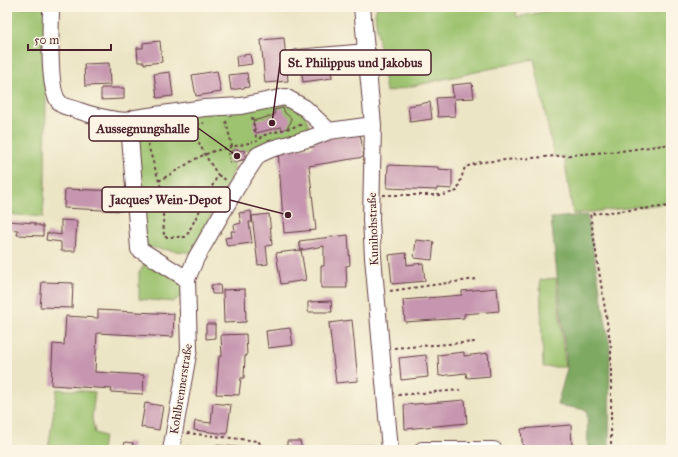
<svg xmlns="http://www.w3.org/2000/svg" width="678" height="457" font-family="'IM FELL Great Primer',serif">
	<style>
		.green { fill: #9dc36f; stroke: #74714d }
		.forest { fill: #7ea962; stroke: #646446 }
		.building { fill: #c695af }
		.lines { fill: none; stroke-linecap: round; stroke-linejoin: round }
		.minor-casing { stroke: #623d42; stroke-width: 18 }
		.path { stroke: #623d42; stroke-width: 2; stroke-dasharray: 3 3; stroke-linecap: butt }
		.minor { stroke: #fff; stroke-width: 16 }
		.labels { text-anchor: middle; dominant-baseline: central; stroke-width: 3.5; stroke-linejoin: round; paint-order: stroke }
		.street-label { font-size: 12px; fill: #4a1f2b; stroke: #fcf5e5 }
		.leader { fill: none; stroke: #4a1f2b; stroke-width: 1.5 }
		.callout-dot { fill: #4a1f2b; stroke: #fcf5e5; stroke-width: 1.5 }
		.callout { fill: #fcf5e5; stroke: #4a1f2b; stroke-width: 1.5 }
		.callout-label { font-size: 13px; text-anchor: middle; font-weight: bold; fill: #4a1f2b }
	</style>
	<rect width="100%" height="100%" fill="#fcf5e5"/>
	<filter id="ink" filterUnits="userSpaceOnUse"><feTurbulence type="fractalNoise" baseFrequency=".025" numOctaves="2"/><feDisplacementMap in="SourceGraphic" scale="8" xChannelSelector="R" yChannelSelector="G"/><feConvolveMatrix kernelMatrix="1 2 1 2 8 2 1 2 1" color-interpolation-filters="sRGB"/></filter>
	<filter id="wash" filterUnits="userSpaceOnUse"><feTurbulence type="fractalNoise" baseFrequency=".012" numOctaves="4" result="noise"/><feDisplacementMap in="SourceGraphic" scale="16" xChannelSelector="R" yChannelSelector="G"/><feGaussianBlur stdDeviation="0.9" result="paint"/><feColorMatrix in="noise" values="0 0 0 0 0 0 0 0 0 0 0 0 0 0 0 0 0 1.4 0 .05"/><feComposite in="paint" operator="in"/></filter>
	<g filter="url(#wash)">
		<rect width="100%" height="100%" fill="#ece5c5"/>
		<path class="green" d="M7,7h40l-2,178 -2,32 -36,-3z
			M377,7h139l1,10 50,-10h104v196l-98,11 -9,-57h-10l-20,-98 -148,33 -11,-78z
			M283,101l22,13 5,16 -3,5 -63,16 2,8 -13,3 2,7 -43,84 -46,-6 -11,-123z
			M151,264l24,11 11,18 -13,9 -34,-3v-26l5,-8z
			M556,278l9,89h-22l-3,-87z
			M57,389l38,3 -3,26 3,15 9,3 -2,14h-54z"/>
		<path class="forest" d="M587,215l23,132 -1,103h-21l-1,-40 -30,-5 10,-36 -16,-151z"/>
		<g id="blocks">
			<path class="building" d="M284,38l4,43 -23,2 -4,-43z
				M160,41l2,21 -18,2v-2h-6l-1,-14h6v-5z
				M250,54l2,10 -15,2 -1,-10z
				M330,57l2,21 -29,4 -3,-21z
				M109,63l1,22 -25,1 -1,-22z
				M217,71l4,21 -25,4 -4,-21z
				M170,72l3,24 -16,2 -3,-24z
				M247,73l2,14 -18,3 -2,-15z
				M472,83l2,15 -20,1 1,17 -17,1 -2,-19 17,-1 -1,-12z
				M101,88h23v11l-23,1z
				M430,102l2,17 -22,3 -2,-16z
				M283,108l2,5 6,5v4l-4,6 -5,2 -1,-3 -25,6 -3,-12 22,-6 -1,-5z
				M360,133l4,24 -55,9 7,64 -32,3 -6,-83 35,-3 -1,-6z
				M238,149l1,2 5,-1 2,9 -16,4 -2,-9 4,-1 -1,-2z
				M388,165l50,2v2l14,1v19l-15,-1v2l-50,-2z
				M65,189l58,2 -1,20 -58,-3z
				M251,211l1,11h-3l3,21 -25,3 -2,-8 7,-1 -1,-6h4l-1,-6 7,-2 -2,-10z
				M269,214l3,31 -6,1 2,18 -10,1 -6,-49z
				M61,220l16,1 -2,30h-14v-9l-15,-2 1,-7 14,2z
				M7,221l28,2v2h5v1h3v10l-26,-1 1,-5 -11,-1z
				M348,235l2,30 -4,1 1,22h-26v-22h3v-20l-23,4 -2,-9z
				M416,240l18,2 -2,18 -18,-2z
				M301,250l5,30 -25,4 -5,-31z
				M406,253l1,12 16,-2 2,18 -33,3 -3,-29z
				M42,282l31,1 -1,25 -32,-1z
				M211,285h9l1,9h-9z
				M497,288l2,23 -35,3v4l-59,4 -2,-22 59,-5v-4z
				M245,289l1,33 -22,1 -1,-33z
				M331,301l1,11h-24v-10z
				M98,310l76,4 -1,23 -76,-4 -2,39 49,3 -1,19 -32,-2 1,-3 -61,-4 2,-41 11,1 2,-29 32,2z
				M352,320l6,61 -22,2 -7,-60z
				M206,324h9v14l-9,1z
				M290,328l3,17 -25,3 -2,-17z
				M246,334l1,22h-2l-1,22h-3l-2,17 -23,-1 3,-38h3l-1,-21z
				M464,352v4l24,-3 2,23 -23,2 -1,-5 -27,3 -1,-21z
				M426,355l2,22 -27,3 -2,-22z
				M465,400l2,23 -62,6 -1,-24z
				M145,403l18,3 -4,24 -18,-3z
				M213,403l18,2 -4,29 -33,-4 1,-9 16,2z
				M571,425l1,23 -49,2 -2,-21z
				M287,441h13l2,9h-15z
				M125,442l8,1 -1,7h-9z
				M215,445l42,4v1h-42z
				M187,446l19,3v1h-19z
				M375,447l1,3h-29v-2z"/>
		</g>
	</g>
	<g filter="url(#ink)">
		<use href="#blocks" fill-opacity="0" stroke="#623d42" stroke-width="1"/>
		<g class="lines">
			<g class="minor-casing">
				<path id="minor" d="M51,7c0,19 -4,85 9,96 2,3 8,4 11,5 19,7 36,12 56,13l3,16 9,112 48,30
					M362,7l11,118 -2,94 2,38 17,193
					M297,58l70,-6
					M127,121l8,-3 69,-10 37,-2 44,-9 20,11 24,23
					M171,450l18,-101 -2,-70 9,-21 41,-71 21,-32 13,-6 40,-11 18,-7 44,-6
					M422,450h72"/>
			</g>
			<path class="path" d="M252,117l5,25
				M226,121l6,26
				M191,126l14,29 13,20 -32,62h-22l-2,-46 -18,-59z
				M191,126l13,-3
				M260,139l1,-3 43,-12
				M218,175l8,5
				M159,181l40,-24 15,-6 39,-9
				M383,195h60l14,-4 8,-24 16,-5 140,-11 50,-7
				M390,291l86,-12
				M394,348l81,-6
				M398,395l62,-5
				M187,433l71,8 7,9
				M285,448v2
				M611,450v-103l-21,-133 81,-8"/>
			<use href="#minor" class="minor"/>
		</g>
	</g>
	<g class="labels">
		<g class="street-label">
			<text transform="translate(373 229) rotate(-92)">Kunihohstraße</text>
			<text transform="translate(181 389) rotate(-81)">Kohlbrennerstraße</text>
		</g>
	</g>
	<path class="leader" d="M272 123L280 63M237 156L198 128M288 215L230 200"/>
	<g class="callout-dot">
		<circle cx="272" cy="123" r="4"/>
		<circle cx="237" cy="156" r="4"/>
		<circle cx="288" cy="215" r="4"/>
	</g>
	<g class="callout">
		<rect x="280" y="50" width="151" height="25" rx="4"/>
		<rect x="89" y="116" width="109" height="25" rx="4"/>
		<rect x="102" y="187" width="128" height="25" rx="4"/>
	</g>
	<g class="callout-label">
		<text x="355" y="67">St. Philippus und Jakobus</text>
		<text x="143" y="133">Aussegnungshalle</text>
		<text x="166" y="204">Jacques’ Wein-Depot</text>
	</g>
	<rect width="678" height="457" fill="none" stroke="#fcf5e5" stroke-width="24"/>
	<path d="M28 44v6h83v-6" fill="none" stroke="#4a1f2b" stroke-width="2"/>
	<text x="34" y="44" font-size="12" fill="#4a1f2b" stroke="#fcf5e5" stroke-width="3" paint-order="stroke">50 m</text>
</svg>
